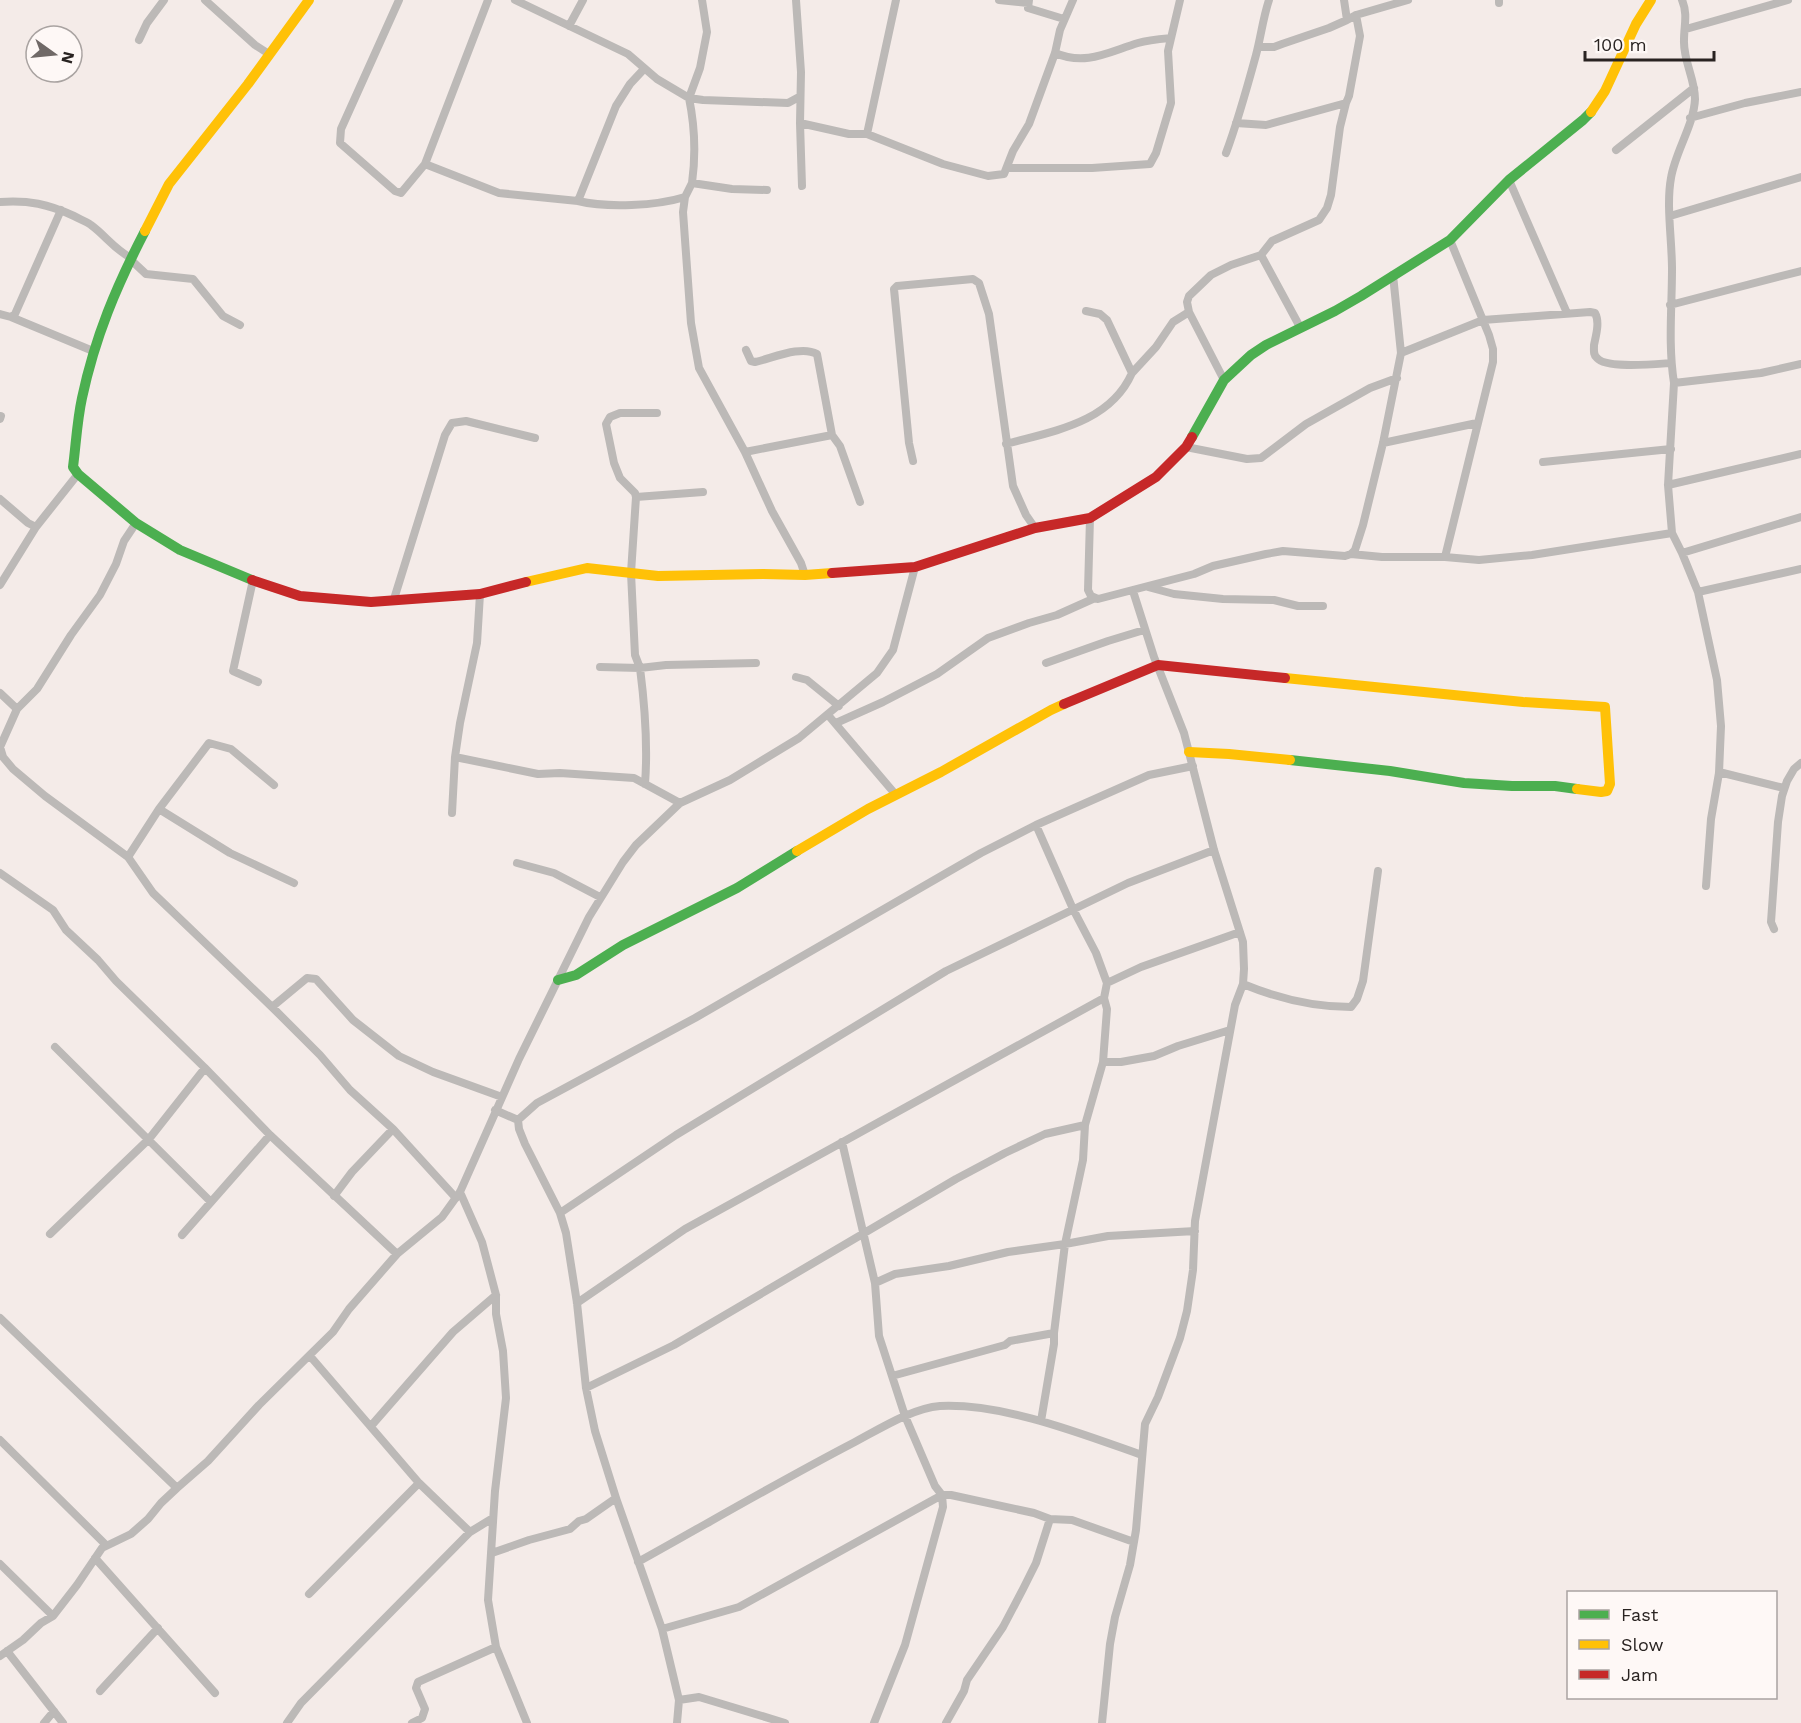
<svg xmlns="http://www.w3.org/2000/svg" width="1801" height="1723" font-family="'Work Sans',sans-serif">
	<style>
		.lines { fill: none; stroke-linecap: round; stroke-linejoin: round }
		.street { stroke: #bcb9b7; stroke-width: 8 }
		.fast { stroke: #4caf50; stroke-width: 10 }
		.slow { stroke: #ffc107; stroke-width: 10 }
		.jam { stroke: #c62828; stroke-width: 10 }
	</style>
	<rect width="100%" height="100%" fill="#f4ebe8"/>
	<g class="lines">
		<path class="street" d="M205,0l50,45 14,9
			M399,0l-58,129 -1,14 55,48 6,2 24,-29 63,-164
			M515,0l113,54 29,25 32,19c6,29 7,56 3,85l40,6 35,1
			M702,0l5,32 -7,36 -11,30 14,2 85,3 11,-6
			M796,0l5,72 -1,51 49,11h18l29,-134
			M999,0l29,3
			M1029,0l-1,8 36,11
			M1344,0l3,20 9,-5 52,-15
			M1499,0v3
			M1682,0c6,14 2,26 2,40 -1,20 11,39 11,59 -1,26 -20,53 -24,79 -5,27 1,62 1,91 0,38 -4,76 2,114l87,-10 40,-9
			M569,26l14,-26
			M1686,29l102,-29
			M139,40l8,-17 17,-23
			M1258,47h16l8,-3 47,-16 18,-8
			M1055,53c31,13 53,-1 83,-10 10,-3 22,-4 33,-5
			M1690,118l55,-15 56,-11
			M800,123l2,63
			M1236,123l30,2 80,-22 3,-7 11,-60 -4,-21
			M867,134l76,30 45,12 16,-2 9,-23 16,-27 26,-71 5,-23 13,-30
			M1616,150l78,-62
			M1226,153c12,-32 21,-65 30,-98 5,-19 7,-37 13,-55
			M425,164l74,29 79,8 38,-95 14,-22 14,-15
			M1007,168h85l58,-4 6,-11 15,-50 -3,-52 12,-51
			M1509,180l58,133
			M692,183l-7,14 -2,15 8,111 8,45 46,84 27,59 29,52 4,12
			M578,201c29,7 78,5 107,-4
			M0,202c29,-2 48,2 74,14 5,3 12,5 17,9 15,11 22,23 40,33
			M1670,216l131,-39
			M131,260l15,14 47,5 30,37 17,9
			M1670,305l131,-34
			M1086,311l14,3 7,6 25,53 24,-26 17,-25 16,-10 -2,-10 2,-6 22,-21 20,-10 30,-10
			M1189,312l35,68
			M0,314l11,3 4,-3 46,-104
			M11,317l82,34
			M1300,327l-39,-72 11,-14 47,-21 8,-12 4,-13 9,-68 6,-24
			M746,350l5,11 4,1c18,-4 46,-17 62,-8l15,81
			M1401,353l82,-33 107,-8 5,1c5,9 1,22 -1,32 0,5 -1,10 3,13 9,11 59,6 74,5
			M1674,383l-6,102 4,48 10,20 16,39 19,88 4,46 -2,47 -8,46 -5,67
			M657,413h-37l-10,4 -4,7 8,39 6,15 15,15 1,4 -5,76 4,82 5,13 26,-3 90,-2
			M0,419l1,-3
			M1383,443l94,-20
			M1006,444c47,-13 104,-21 126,-71
			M1186,447l61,12 14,-1 45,-34 64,-36 27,-10
			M745,452l87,-17 8,11 20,56
			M913,461l-4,-18 -15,-154 3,-3 76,-7 6,4 10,31 24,172 13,29 9,13
			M1543,462l128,-13
			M1668,485l133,-31
			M636,497l67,-5
			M0,499l28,24 8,4
			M1090,518l-2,72 3,6 7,3 96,-25 19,-8 53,-12 17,-3 62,5 6,-2 4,-4 8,-25 20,-82 18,-90 -8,-78
			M136,523l-12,18 -8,23 -16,31 -29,40 -34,54 -20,20 -17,38 3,10 10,12 32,27 83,61 25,36 119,114 48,48 30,35 43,39 63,69
			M1682,553l119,-36
			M1351,554l31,3h63l34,3 53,-5 140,-22
			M1445,557l48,-195v-13l-4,-14 -39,-95
			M253,580l-20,91 25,11
			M0,585l36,-58 42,-53
			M1148,587l26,7 49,5 51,1 24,6h25
			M1698,592l103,-23
			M394,599l51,-164 7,-12 14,-2 69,17
			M1046,663l62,-22 36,-11
			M600,667l40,1c5,39 8,77 5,116
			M796,677l11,3 32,26
			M0,693l17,16
			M828,715l68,80
			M836,723l47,-21 54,-28 51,-36 41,-15 28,-8 38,-17
			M455,757l83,17 22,-1 74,5 46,25
			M1719,772l65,16
			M159,809l71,44 64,30
			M452,813l3,-56 5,-34 17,-80 3,-49
			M1036,825l37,84 23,44 11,30 -3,15 3,11 -4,53 -18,63 -2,35 -18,84 -11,89v11l-13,77
			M128,857l31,-48 50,-66 22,6 43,36
			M517,863l37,10 46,24
			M0,873l53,37 13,20 32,30 18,21 89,87 65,67 127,119
			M1774,929l-3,-7 7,-100 4,-26 5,-15 7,-12 7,-6
			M1107,983l34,-16 99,-35
			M1243,984c34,14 72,23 108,23l6,-8 6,-18 15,-110
			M272,1007l35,-29 9,1 37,41 46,36 34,16 69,25
			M55,1047l156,155
			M1103,1062h18l33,-6 24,-10 52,-16
			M495,1110l23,10
			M518,1120l19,-17 158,-85 286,-165 55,-28 113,-50 44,-9
			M518,1120l1,9 6,15 35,69 6,20 11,70 9,85 9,43 21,67 46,131 17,71 -2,23
			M842,1142l33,141 4,53 26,80 30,70 7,9 1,12 -38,138 -31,78
			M460,1192l22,50 14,53v19l7,37 3,47 -11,93 -7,109 8,47 31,76
			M334,1196l18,-24 41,-43
			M560,1213l116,-78 270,-164 182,-88 86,-33
			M50,1234l99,-95 56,-71
			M182,1235l88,-100
			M875,1283l20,-9 54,-8 59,-14 57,-8 43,-8 87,-5
			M577,1303l108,-74 419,-231
			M0,1318l177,170
			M310,1356l109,127 51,49
			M892,1376l113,-31 5,-4 44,-8
			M586,1388l88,-43 282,-166 49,-26 40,-19 40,-9
			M371,1426l82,-94 43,-37
			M0,1440l106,105
			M492,1553l37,-13 41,-11 9,-8 7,-2 30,-21
			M95,1558l120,135
			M638,1562c72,-40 142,-81 215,-119 25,-13 59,-35 87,-37 64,-3 142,28 202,49
			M0,1564l53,52
			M309,1594l110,-111
			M662,1629l77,-22 203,-112h9l83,18 16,6 22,1 62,22
			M7,1651l56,72
			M0,1656l23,-16 18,-17 12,-7 24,-31 25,-37 29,-14 17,-15 13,-16 16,-15 31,-27 51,-56 74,-73 16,-23 48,-55 45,-37 18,-25 59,-133 70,-142 34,-55 13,-17 44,-42 50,-23 69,-42 78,-65 16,-23 22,-83
			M100,1691l58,-63
			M679,1700l20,-3 86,26
			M44,1723l10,-12
			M287,1723l14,-20 169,-171 23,-14
			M412,1723l10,-5 3,-9 -9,-21 2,-6 78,-35
			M946,1723l18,-32 3,-11 36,-53 20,-38 13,-26 14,-44
			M1102,1723l8,-79 5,-27 15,-52 6,-35 9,-106 13,-27 22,-59 7,-27 6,-41 2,-49 40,-216 8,-21 1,-15 -1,-27 -29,-92 -30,-117 -30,-76 -21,-66"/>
		<path class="fast" d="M145,231c-29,56 -50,106 -63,167 -5,23 -6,46 -9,69l5,7 58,49 44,27 72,30
			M1192,437l32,-57 27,-25 15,-10 69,-34 26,-15 89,-56 59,-60 74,-60 8,-8
			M1290,760l100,11 74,12 48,3h43l22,3
			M558,980l18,-5 47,-30 114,-57 60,-37"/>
		<path class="slow" d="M1591,112l14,-21 31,-67 15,-24
			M145,231l24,-47 79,-100 61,-84
			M526,582l61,-14 71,8 105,-2 42,1 27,-2
			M1285,678l238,24 82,5 5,77 -3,7 -6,1 -24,-3
			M1189,752l40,2 61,6
			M797,851l71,-42 73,-37 110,-62 13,-6"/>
		<path class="jam" d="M832,573l83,-6 120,-39 55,-10 66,-41 30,-30 6,-10
			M252,580l48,16 71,6 109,-8 46,-12
			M1064,704l94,-39 127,13"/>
	</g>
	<rect x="1567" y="1591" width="210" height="108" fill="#fef8f6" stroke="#a9a3a1" stroke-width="1.5"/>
	<rect x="1579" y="1610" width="30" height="9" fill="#4caf50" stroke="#a9a3a1" stroke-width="1.5"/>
	<text x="1621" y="1621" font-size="18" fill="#292321">Fast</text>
	<rect x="1579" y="1640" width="30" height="9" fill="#ffc107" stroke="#a9a3a1" stroke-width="1.5"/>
	<text x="1621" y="1651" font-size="18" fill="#292321">Slow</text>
	<rect x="1579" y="1670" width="30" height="9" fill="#c62828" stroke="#a9a3a1" stroke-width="1.5"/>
	<text x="1621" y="1681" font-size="18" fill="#292321">Jam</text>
	<g transform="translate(54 54) rotate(105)"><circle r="28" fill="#fef8f6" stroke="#a9a3a1" stroke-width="1.5"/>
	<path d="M0-4.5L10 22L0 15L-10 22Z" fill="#706967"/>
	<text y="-9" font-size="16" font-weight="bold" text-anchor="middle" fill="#292321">N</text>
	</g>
	<path d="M1585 51v9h129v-9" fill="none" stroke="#292321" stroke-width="3"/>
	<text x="1594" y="51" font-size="18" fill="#292321" stroke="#fef8f6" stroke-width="4.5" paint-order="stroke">100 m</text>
</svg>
